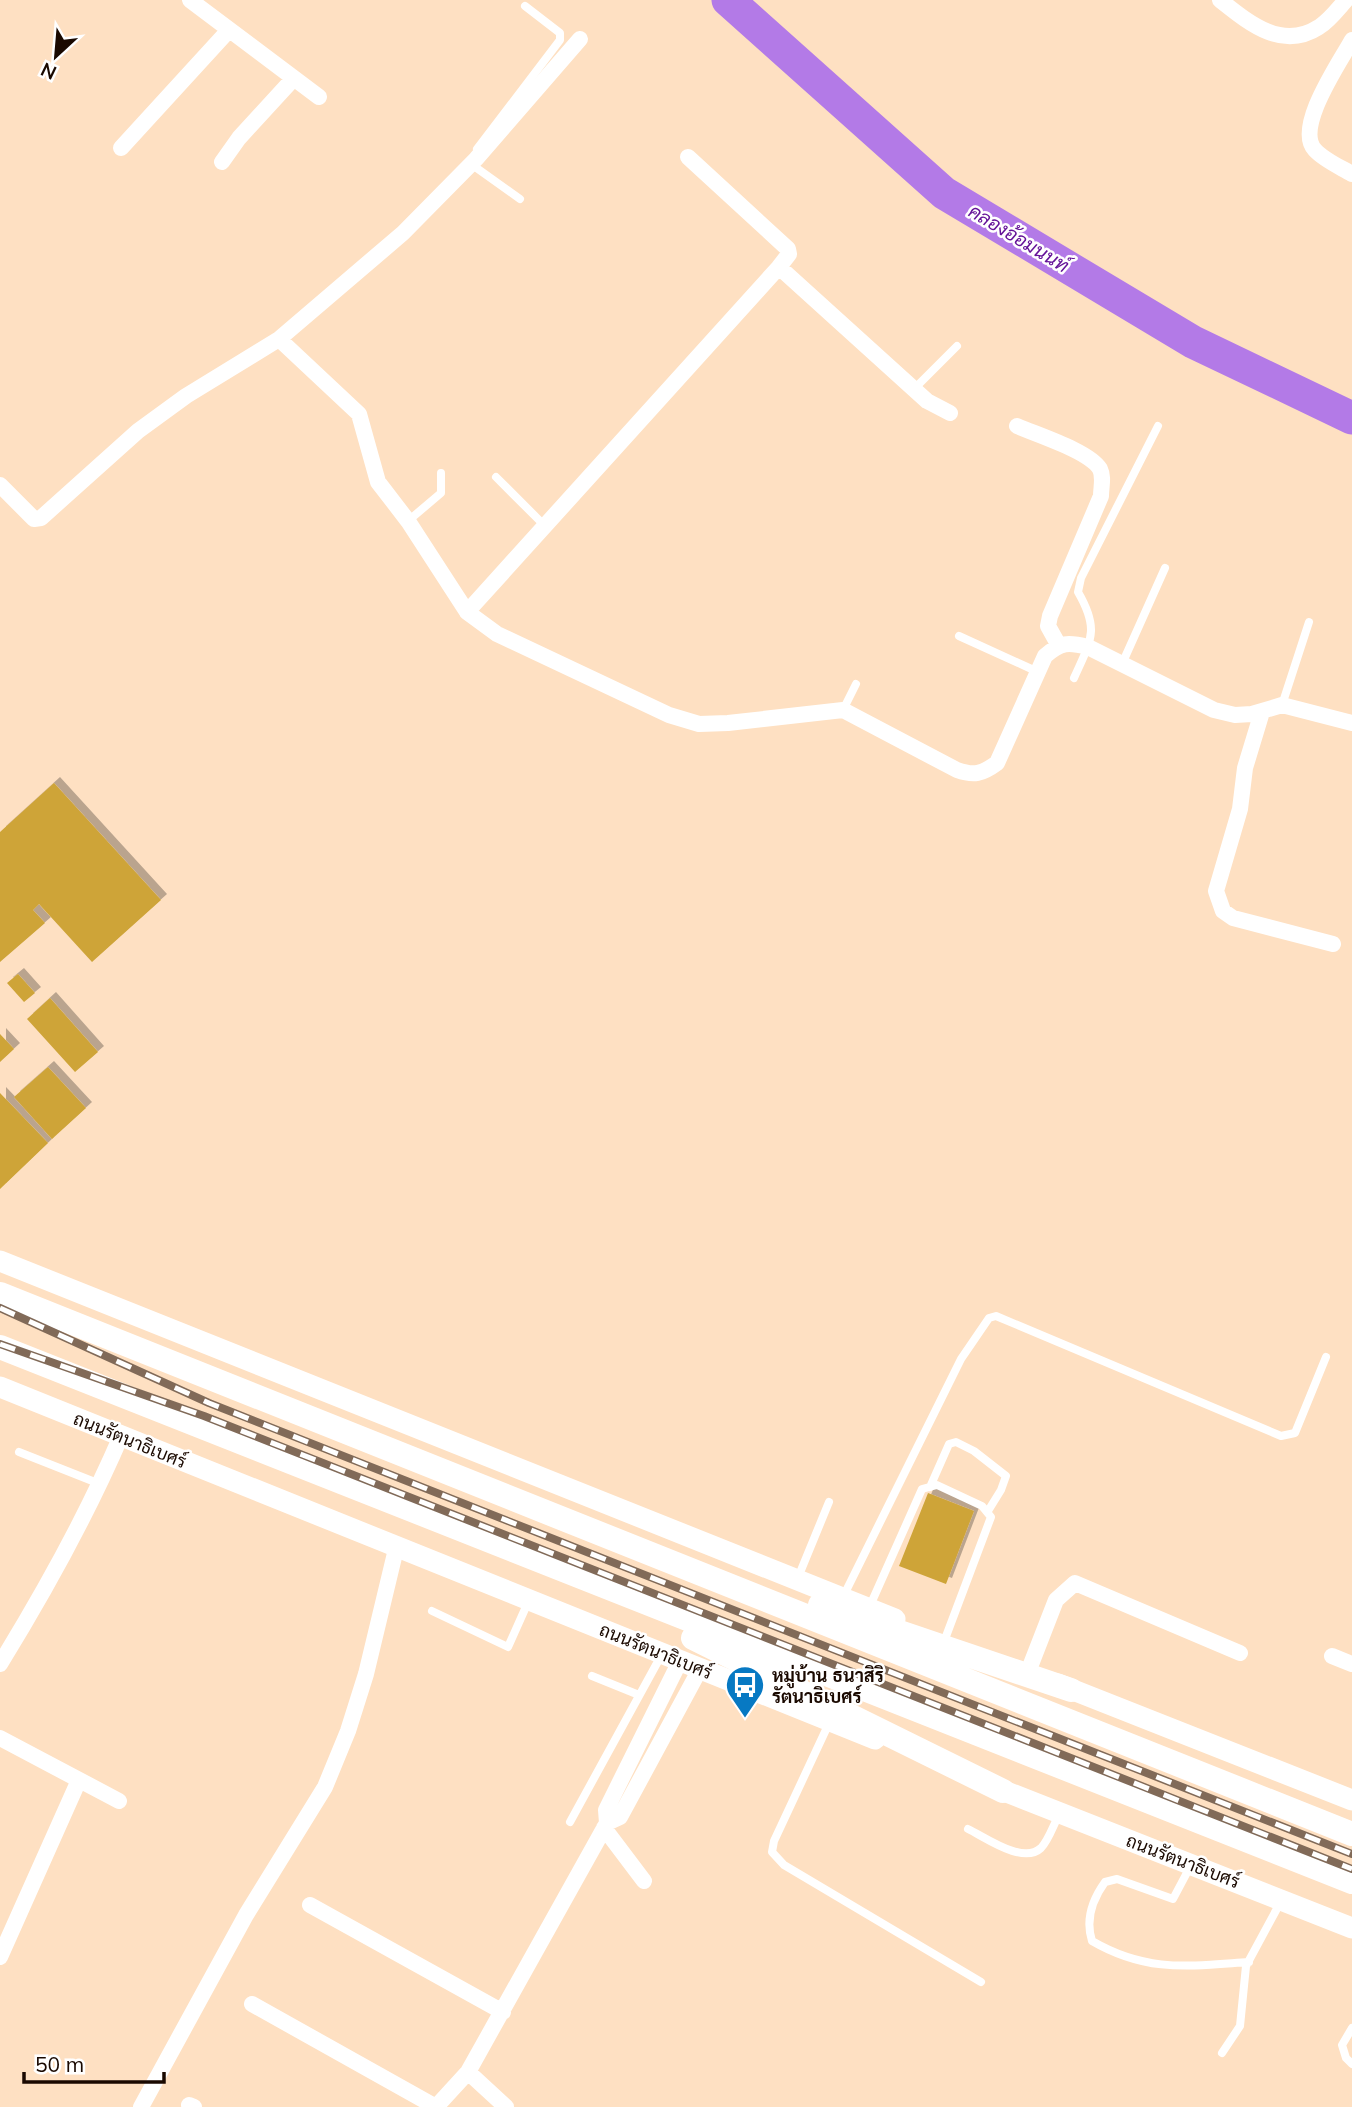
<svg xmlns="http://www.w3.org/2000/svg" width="1352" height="2107" font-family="Mulish,Sarabun,sans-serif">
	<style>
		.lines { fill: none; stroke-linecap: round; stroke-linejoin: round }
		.river { stroke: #b37ae7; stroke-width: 33 }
		.building { fill: #cea438; filter: url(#shadow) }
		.lane { stroke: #fff; stroke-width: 8 }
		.street { stroke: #fff; stroke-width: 16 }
		.secondary { stroke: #fff; stroke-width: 21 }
		.primary { stroke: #fff; stroke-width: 24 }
		.rail-casing { stroke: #816a58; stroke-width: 8 }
		.rail { stroke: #fff; stroke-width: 5; stroke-dasharray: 16; stroke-linecap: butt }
		.labels { text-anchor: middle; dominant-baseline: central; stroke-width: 5; stroke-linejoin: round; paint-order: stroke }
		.street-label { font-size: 18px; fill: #1a0900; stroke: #fff }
		.poi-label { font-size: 18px; font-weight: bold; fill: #1a0900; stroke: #fff; text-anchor: start }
		.water-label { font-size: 19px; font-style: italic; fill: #651398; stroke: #fff }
	</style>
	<defs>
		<filter id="shadow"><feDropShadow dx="6" dy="-6" stdDeviation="0" flood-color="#0004"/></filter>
	</defs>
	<rect width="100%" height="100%" fill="#fee0c2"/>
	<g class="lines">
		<path class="river" d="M728,0l216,193 249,149 159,76"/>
	</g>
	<path class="building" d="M54,783l107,117 -69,62 -53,-58 -6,6 12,13 -45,39v-130z
		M18,974l17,19 -11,9 -17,-19z
		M50,998l48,54 -23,20 -48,-53z
		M0,1034l14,15 -14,13z
		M48,1067l38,41 -34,31 -38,-42z
		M0,1093l48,50 -48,46z
		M928,1493l46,18 -28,73 -47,-18z"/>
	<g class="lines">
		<path class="lane" d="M477,149l83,-109v-7l-35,-27
			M471,164l49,35
			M914,389l43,-43
			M496,477l49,49
			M408,521l33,-28v-20
			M959,636l79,36
			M1122,664l43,-96
			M1074,678c17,-38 26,-48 4,-86l3,-14 77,-152
			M1282,705l27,-83
			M843,710l13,-26
			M19,1452l81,32
			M930,1487l19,-43 7,-2 18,9 32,25 -5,14 -13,21
			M797,1580l32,-78
			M843,1597l118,-238 28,-41 7,-2 285,120 14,-3 31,-76
			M869,1608l53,-119 15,-4 45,21 9,11 -46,122
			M432,1611l76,36 21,-47
			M592,1676l47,19
			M830,1721l-56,120 -2,11 12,13 197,117
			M570,1822l92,-168
			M968,1829c17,8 55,36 73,19 8,-8 13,-25 19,-35
			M1191,1865l-18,34 -56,-20 -12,3c-13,18 -20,37 -13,59 55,32 97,25 157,21
			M1352,2028l-10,17 4,13 6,6
			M1222,2053l18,-27 6,-60 34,-63"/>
		<path class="street" d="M190,0l129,97
			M1220,0c29,23 62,51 99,27 10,-6 19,-18 27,-27
			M1352,40c-12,22 -58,88 -37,110 9,10 25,17 37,24
			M121,148l108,-118
			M688,157l100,92 1,5 -10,13
			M222,162l17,-24 55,-60
			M279,339l124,-106 73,-74 104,-120
			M1017,426c20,9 72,25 83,43 4,8 1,18 1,27l-51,120 -2,10 10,18
			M0,485l34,34 7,-1 97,-87 48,-35 93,-57 80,75 19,68 30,39 59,91 30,22 172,81 30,9 29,-1 115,-13 114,60c17,6 25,4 40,-7l48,-107c16,-14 23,-14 43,-9l126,63 21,5 17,-1 30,-9 70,18
			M467,612l312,-345 148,134 23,12
			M1262,712l-17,56 -5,41 -24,82 7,20 10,7 100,26
			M1332,1656l20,8
			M680,1661l-74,149 1,13 13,-6 80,-148
			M0,1664c45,-73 87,-149 121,-228
			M1028,1672l28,-72 19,-17 165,70
			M0,1738l119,63
			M604,1828l40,53
			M310,1905l193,107
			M0,1957l79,-177
			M252,2004l184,103
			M468,2072l38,35
			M189,2105l5,2
			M141,2107l105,-192 79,-128 23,-56 18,-57 30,-125
			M436,2107l32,-35 139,-249"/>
		<path class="secondary" d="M0,1261l895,358
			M0,1387l875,352
			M1058,1684l294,116
			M989,1785l363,143"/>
		<path class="primary" d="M0,1294l1352,540
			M0,1347l1352,535
			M820,1605l251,85
			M693,1638l310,153"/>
		<g class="rail-casing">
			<path id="rail" d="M0,1308l209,95 1143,451
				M0,1344l204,72 1148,453"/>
		</g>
		<use href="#rail" class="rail"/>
	</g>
	<defs>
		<g id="bus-pin" transform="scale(2.0125)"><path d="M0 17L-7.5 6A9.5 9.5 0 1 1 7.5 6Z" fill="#0779c3" stroke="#fff"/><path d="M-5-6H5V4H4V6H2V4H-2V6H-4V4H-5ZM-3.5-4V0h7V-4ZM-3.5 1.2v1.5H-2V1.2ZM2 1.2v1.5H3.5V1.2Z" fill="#fff"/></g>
	</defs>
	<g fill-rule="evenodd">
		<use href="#bus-pin" x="745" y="1685"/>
	</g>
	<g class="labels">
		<g class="street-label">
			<text transform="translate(130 1440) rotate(22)">ถนนรัตนาธิเบศร์</text>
			<text transform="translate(656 1651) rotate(22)">ถนนรัตนาธิเบศร์</text>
			<text transform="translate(1183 1861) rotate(21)">ถนนรัตนาธิเบศร์</text>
		</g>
		<g class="poi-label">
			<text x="772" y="1675">หมู่บ้าน ธนาสิริ<tspan x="772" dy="21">รัตนาธิเบศร์</tspan></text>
		</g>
		<g class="water-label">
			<text transform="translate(1019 238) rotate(31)">คลองอ้อมนนท์</text>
		</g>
	</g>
	<g transform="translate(56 56) rotate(206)" stroke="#ffffff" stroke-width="5" paint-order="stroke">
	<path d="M0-5L12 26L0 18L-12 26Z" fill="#1a0900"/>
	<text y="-10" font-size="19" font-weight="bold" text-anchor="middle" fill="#1a0900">N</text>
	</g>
	<path d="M24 2072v10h140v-10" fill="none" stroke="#1a0900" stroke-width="3.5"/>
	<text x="35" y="2072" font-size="21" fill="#1a0900" stroke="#ffffff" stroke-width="5" paint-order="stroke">50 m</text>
</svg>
